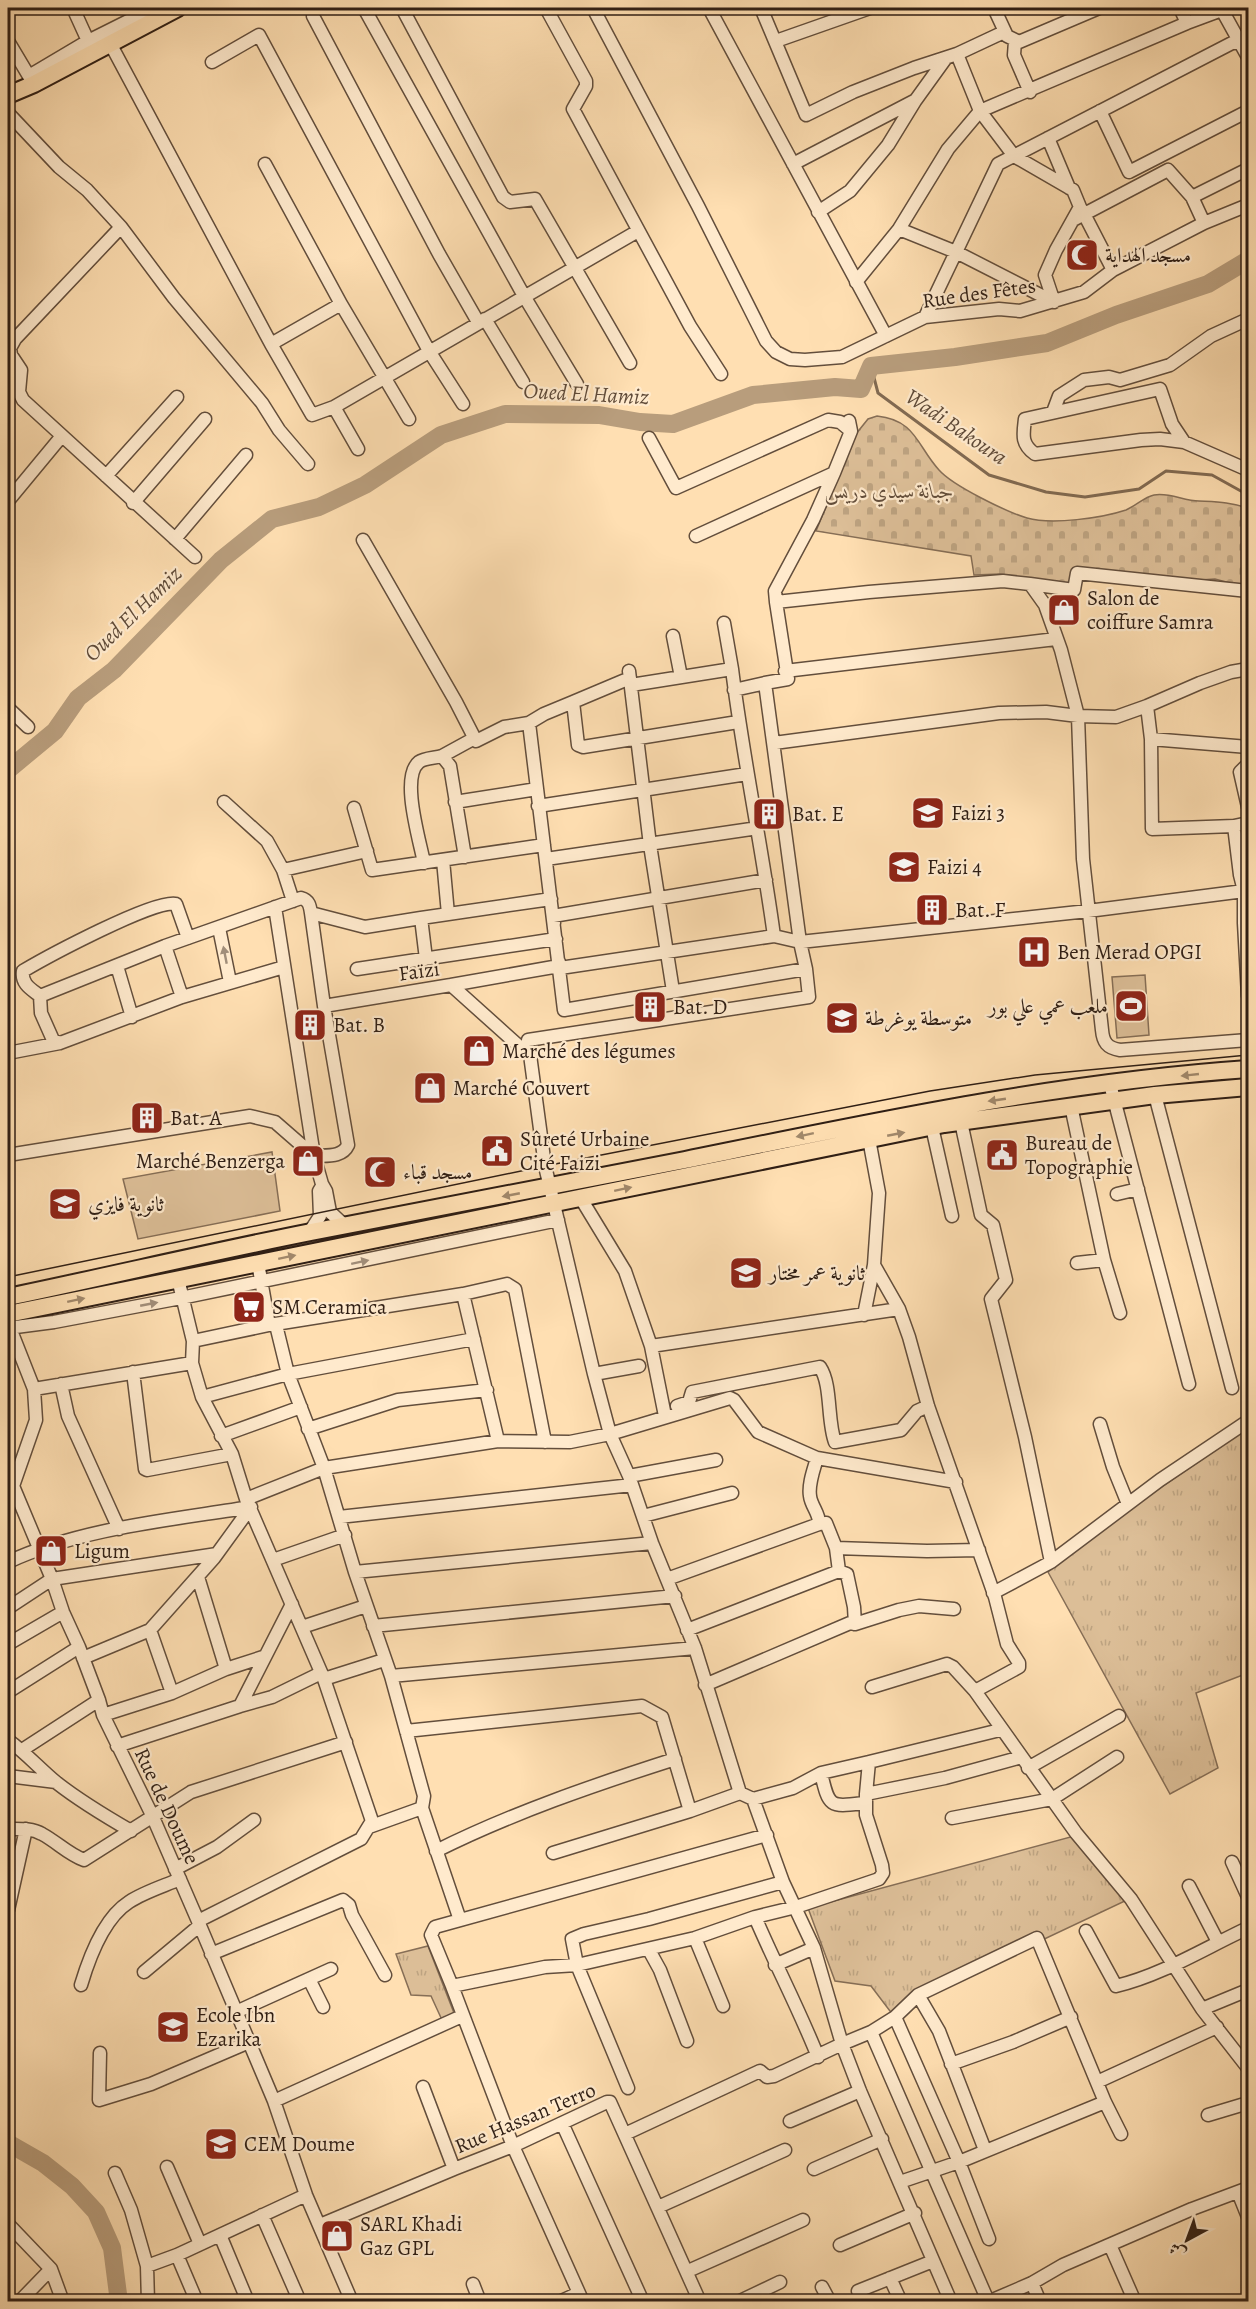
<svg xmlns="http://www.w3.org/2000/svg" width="1256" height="2309" font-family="Alegreya,Amiri,serif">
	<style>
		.grass { fill: url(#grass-tufts); stroke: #866e56; stroke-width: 1.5 }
		.cemetery { fill: url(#cemetery-stones); stroke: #866e56; stroke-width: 1.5 }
		.pitch { fill: #dcbe97; stroke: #866e56; stroke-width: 1.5 }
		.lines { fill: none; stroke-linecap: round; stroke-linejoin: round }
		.stream { stroke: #816a52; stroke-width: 3 }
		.river { stroke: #b89d7c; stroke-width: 18 }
		.minor-casing { stroke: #634e3c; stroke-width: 15 }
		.major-casing { stroke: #2f1e14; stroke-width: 20 }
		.minor { stroke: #ffeacd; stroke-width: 12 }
		.major { stroke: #ffdfb2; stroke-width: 16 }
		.tram { stroke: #2f1e14; stroke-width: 1.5 }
		.oneway { fill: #a18e7a }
		.oneway2 { fill: #a1886b }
		.labels { text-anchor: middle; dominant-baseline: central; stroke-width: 4.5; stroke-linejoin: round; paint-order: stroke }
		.poi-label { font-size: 21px; fill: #2f1e14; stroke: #ffeacd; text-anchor: start }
		.street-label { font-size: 21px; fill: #2f1e14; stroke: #ffeacd }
		.park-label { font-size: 21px; font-style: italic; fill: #634e3b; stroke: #ffeacd }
		.water-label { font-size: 22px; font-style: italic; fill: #5f4a38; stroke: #ffeacd }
	</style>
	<defs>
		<pattern id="grass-tufts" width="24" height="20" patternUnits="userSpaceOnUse" patternTransform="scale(1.5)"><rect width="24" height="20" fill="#dcbe97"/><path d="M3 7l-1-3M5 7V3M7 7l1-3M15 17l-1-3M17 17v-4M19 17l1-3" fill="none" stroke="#bda381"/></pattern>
		<pattern id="cemetery-stones" width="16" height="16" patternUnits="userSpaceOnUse" patternTransform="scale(1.5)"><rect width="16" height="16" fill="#dcbe97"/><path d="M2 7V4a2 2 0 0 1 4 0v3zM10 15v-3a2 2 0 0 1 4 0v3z" fill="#bda381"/></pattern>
	</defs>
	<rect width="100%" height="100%" fill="#ffdfb2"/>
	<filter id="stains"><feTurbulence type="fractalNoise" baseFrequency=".00333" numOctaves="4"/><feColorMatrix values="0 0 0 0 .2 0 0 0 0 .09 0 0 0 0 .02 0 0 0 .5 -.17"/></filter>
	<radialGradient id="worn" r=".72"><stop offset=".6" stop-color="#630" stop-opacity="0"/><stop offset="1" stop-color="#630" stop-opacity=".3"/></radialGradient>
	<path class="grass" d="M1248,1428v245l-52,20 22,75 -48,26 -122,-222 61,-49z
		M1074,1836l53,64 -195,92 -39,23 -22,-29 -36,-5 -27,-73z
		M428,1946l26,67 -12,7 -11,-24 -20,-1 -15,-41z"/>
	<path class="cemetery" d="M877,416c39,4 40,30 62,54 14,16 68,42 88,48 25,7 75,0 99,-8 10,-4 18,-13 28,-15 15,-3 30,6 45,6 19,1 31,1 49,7v80l-33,-9 -30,2 -110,-11 -8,15 -67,-11 -26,1 -3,-19 -155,-25 40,-97 12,-15z"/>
	<path class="pitch" d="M1145,975l4,60 -32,3 -5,-61z
		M272,1152l8,59 -142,28 -15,-60z"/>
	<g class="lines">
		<path class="stream" d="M871,366l7,27 111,82 57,17 39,5 54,-8 27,-18 46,4 36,20"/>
		<path class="river" d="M8,770l47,-39 23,-33 36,-28 107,-110 51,-41 47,-12 46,-22 76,-50 64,-21 94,1 41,7 33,2 80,-29 82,-8 26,2 10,-23 84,-9 92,-14 69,-28 92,-31 40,-24
			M8,2143l35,20 29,23 24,26 16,36 7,54"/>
		<g class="minor-casing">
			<path id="minor" d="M73,8l15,33
				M315,8l-2,8 126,238 39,68
				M364,8l160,288 53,88
				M402,8l101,189 7,5 25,-3 95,164
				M546,8l40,73v5l-13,23 117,217 31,48
				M593,8l105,198 68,135 10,11 14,7 15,1 37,-3 83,-40 74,-8 21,2 64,-19 29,-22 91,-47 44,-18
				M709,8l177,328
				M761,8l45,107 47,-23 61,-24 43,-14
				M994,8l13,28 12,6 80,-34
				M1180,8l7,15 35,-13 26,47
				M1004,32l-47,22 23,57 34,45 59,34 7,17 -24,43 -11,25 9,27
				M8,41l25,42
				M776,41l94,-33
				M1015,41l-1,14 16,37
				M111,45l160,299 41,71 22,-8 304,-176
				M212,62l47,-27 170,316 34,53
				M29,76l59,-35 66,-33
				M1100,111l29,61 119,-61
				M8,113l51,54 28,23 34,37 53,71 88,105 17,27 29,34
				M1048,138l21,50
				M265,164l76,140 68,115
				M793,164l121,-63
				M1192,197l56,-28
				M1082,210l31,60
				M818,212l32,-21 38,-46 27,-44 31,-43
				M1073,220l95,-50 24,27 12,26
				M121,227l-106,112 -5,9 1,7 10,15 -2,22 4,8 172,157
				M899,229l57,23 98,50
				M856,282l43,-53 49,-80 32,-38 207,-88
				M925,317l73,-153 234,-121 8,-1
				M485,319l38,63
				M271,344l70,-40
				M334,407l24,42
				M1053,412l6,-16 25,-16 25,-3 11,3 50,-15 41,-29 37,-17
				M849,421l2,10 -17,42 -21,47 -38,71 1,11 93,-10 134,-11 27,3 15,21 16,45 17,66 5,143 19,171c1,12 5,18 18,20l128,-10
				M649,438l27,50 152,-68 12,2 11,9
				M1184,442l-12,-18 -12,-35 -135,30c-2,16 -4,25 10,35l106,-14 19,-1 24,3 64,28
				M106,476l71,-79
				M8,501l53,-64
				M133,503l72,-84
				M696,536l138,-63
				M175,539l71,-84
				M363,540l93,162 20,39 28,-14 25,-4 15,-9 29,-12 5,43 5,2 155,-25
				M1030,584l44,6 3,-17 171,18
				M724,623l8,46
				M673,636l8,41
				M629,671l21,174 23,146
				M785,671l271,-32
				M765,683l23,-4 -12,-77
				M631,685l101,-16c11,89 30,178 42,267l26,6 -35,-259 -31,7
				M573,702l57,-24
				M1147,706l4,33 1,90 82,-3
				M8,708l20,19
				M529,723l35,287 242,-41
				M1151,739l97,8
				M774,743l225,-30 47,-1 32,4 38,1 31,-11 53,-23 31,-11 17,-3
				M442,756l31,-17
				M1248,764l-8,8 8,35
				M224,802l43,39 16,29 10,31
				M455,802l82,-13
				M538,806l209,-32
				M354,808l18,62 172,-25
				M546,859l212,-31
				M443,860l5,54
				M424,863c-4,-22 -24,-86 -5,-101 5,-4 16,-4 23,-6l8,10 15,91
				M283,870l84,-19
				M1244,891v32h4
				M275,907l39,249 8,28 4,7 4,21 15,14
				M311,913l54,14 56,-9 5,41
				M421,918l130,-19
				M554,923l-1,-7 213,-36
				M1244,923l4,73
				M219,928l11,54
				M165,946l17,51
				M559,962l1,6 214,-32
				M117,966l15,51
				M357,969l199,-30
				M451,985l108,-19
				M40,996c-9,-7 -19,-12 -17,-25 22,-13 133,-73 153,-67l12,34
				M324,1006l127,-21 79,71
				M8,1053l52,-10 122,-46 102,-30
				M1110,1084l79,300
				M1155,1095l77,293
				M1071,1106l33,154 16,53
				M961,1122l20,93 12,10 13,55 -15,19 34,138 26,125
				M932,1127l20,89
				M869,1139l10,54 -5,72 25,44 10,28 19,69 67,191 12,47 12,19v4l-44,24 101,142 55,66 71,110 46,59
				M8,1155l242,-39 25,6 39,34c12,-1 28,2 34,-11l-24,-139 -13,-93c-1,-7 -2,-13 -10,-15l-136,48 -125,50 1,17 12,27 7,3
				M1117,1194l21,-5
				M580,1197l45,74 26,75 14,70
				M309,1233l11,-17 -1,-25 3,-5
				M258,1263l11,62
				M1077,1263l27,-3
				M178,1279l15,62 -1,22 10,34 30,57 14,45 78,180 48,142 -11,18 -163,82
				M463,1294l35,147
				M864,1315l10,-50
				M8,1323l26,66 2,31 -23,66 39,93 11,33 16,35 20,53 4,15 49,100 46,106 76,180 32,94 46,107
				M276,1325l12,49 36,94 31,104 36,104 33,120 -2,12 -53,19
				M8,1328l46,-6 127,-24 377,-78
				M193,1341l76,-16 194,-31 44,-10 8,5 30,153
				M651,1346l248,-37
				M639,1366l-45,8 -49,-208 -17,-126 281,-43 -3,-28 -6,-27 288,-31 156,-20 -4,-16 -6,-49 14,-3
				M133,1372l12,97 2,1 85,-16
				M594,1374l16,60 19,42 23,67 43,105 45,145
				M61,1384l7,32 51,113
				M34,1389l158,-26
				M202,1397l86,-23 186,-35
				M677,1406l12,-4 3,-10 128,-25c12,18 7,54 15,75l66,-12 16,-19 11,-5
				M1100,1424l13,43 15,37
				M308,1429l90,-29 89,-10
				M221,1436l80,-29
				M629,1476l87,-16
				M246,1499l78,-31 174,-27 72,1 40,-8 120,-36 4,2 24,32 59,26 139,24
				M643,1516l89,-23
				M339,1517l293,-32
				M819,1524l7,-1 10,25 3,23
				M836,1548l91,3 52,-1
				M273,1560l72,-25
				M8,1562c73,-34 163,-42 243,-55
				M355,1572l297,-29
				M198,1577l28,92
				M667,1579l152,-55c1,-10 -8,-18 -9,-28 -2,-12 4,-27 7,-38
				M993,1593l58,-31 109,-82 88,-59
				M8,1608l44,-29 165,-25
				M855,1624l44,-14 20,-4 35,3
				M373,1626l302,-30
				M302,1627l64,-21
				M150,1630l22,63
				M687,1630l152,-59 8,3 7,33 1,17 -5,-1 -145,62
				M8,1644l55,-32
				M83,1658l67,-28 64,-72 37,-51
				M391,1676l304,-28
				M324,1679l60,-19
				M872,1687l75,-23 6,3 22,24
				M8,1692l71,-45
				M240,1706l52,-102
				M103,1715l69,-22 54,-24 37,-12
				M406,1731l236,-25 20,11 28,94 50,-18 13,6 30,83 31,66
				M8,1740c18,13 32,29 49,43 23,18 48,33 74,48
				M117,1746l123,-40 32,-9 49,-24
				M22,1750l77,-50
				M1028,1768l91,-52
				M821,1773c8,35 9,34 43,30
				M8,1776l48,6
				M866,1794l3,-32 131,-32
				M753,1799l40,-11 28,-15 48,-11
				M422,1808l38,112
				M952,1818l100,-19 65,-42
				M8,1829c11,0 24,-1 34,5 15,8 26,20 42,26l107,-68 155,-50
				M436,1851c76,-38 158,-66 239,-92
				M553,1853l137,-42
				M1232,1862l16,35
				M175,1869l42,-22 37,-27
				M1189,1886l29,56
				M8,1910l18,-81
				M755,1917c20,47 44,92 63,140
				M1086,1931l30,55c46,-11 89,-38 132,-58
				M695,1938l28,68
				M649,1950l11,20 27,71
				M211,1954l132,-54 6,5 3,10 33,60
				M775,1965l39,-17 28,96 29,-12 117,269
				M144,1972l55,-46
				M309,1979l14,28
				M81,1985c8,-27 23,-67 48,-83 15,-10 35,-16 51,-23
				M452,1986l-21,-51 4,-8 332,-92
				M918,1995l21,36 46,119
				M1202,2009l46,-19
				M236,2012l95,-43
				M895,2017l64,145 30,77
				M871,2032l24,-15 23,-22 119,-57 68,164 16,32
				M100,2053l-1,47 52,-16 98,-42
				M951,2064l62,-22 58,-25
				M1097,2082l120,-55
				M423,2087l31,82
				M628,2088l-51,-123 -5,-26 12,-5 65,-15 134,-37
				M274,2101l188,-85
				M1208,2115l40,-12
				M790,2121l70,-30
				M562,2123l81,179
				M625,2134l135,-63 7,6 7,-1 68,-32 18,47 91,211
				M167,2167l33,77
				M814,2169l68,-30
				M115,2173l16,37 16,56 1,36
				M900,2182l59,-20 146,-60
				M1238,2192l10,25
				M658,2207l127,-57
				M262,2215l38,87
				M8,2224l43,45 12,33
				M320,2225l134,-56 59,-23 94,-44h3l90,200
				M220,2235l28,67
				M840,2245l75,-32
				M1110,2245l25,57
				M177,2255l20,47
				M147,2266l30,-11 129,-60
				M688,2271l115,-51
				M890,2278l11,24
				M1032,2283l8,19
				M473,2284l7,18
				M822,2287l8,15
				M858,2291l75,-30
				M19,2302l32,-33
				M559,2302l20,-9
				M583,2302l-70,-156 -61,-160 93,-19 32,-2 118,-27 60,-21 41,-10 83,-28 4,-6 -1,-8 -16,-50v-21l79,-16 77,-21
				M738,2302l42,-20
				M988,2302l44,-19 31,-18 129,-56 56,-21"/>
		</g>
		<g class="major-casing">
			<path id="major" d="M8,95l26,-11 144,-76
				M8,1297c101,-21 202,-45 303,-65 125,-24 250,-48 374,-72 187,-38 373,-78 563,-91
				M8,1314l936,-190 211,-29 93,-8"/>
		</g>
		<use href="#minor" class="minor"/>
		<use href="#major" class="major"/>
		<path class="tram" d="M8,1277l537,-111 385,-75 105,-16 213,-20"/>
	</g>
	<defs><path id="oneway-solid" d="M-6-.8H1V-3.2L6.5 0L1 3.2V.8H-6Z" transform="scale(1.5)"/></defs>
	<g class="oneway">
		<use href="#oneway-solid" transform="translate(225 955) rotate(-101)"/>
		<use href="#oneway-solid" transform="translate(360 1262) rotate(-12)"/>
		<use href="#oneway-solid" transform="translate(149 1304) rotate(-11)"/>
	</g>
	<g class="oneway2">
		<use href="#oneway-solid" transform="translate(1190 1075) rotate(174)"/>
		<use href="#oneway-solid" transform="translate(997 1100) rotate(172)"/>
		<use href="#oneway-solid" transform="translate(896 1134) rotate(-11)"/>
		<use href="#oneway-solid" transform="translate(805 1135) rotate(168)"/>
		<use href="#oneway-solid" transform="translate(623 1189) rotate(-12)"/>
		<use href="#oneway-solid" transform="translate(511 1195) rotate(169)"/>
		<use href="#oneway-solid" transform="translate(287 1257) rotate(-12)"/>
		<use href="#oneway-solid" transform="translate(76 1300) rotate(-12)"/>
	</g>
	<defs>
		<g id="mosque-square" transform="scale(1.725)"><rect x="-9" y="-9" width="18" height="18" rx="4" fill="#8f2418" stroke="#ffeacd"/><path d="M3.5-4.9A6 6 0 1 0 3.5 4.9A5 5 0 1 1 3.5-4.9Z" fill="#fff"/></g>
		<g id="shop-square" transform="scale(1.725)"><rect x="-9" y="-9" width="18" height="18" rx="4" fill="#8f2418" stroke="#ffeacd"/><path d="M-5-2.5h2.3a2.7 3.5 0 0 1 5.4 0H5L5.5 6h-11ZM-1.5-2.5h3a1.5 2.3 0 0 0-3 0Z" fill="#fff"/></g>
		<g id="school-square" transform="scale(1.725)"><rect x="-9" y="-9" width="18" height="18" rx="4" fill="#8f2418" stroke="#ffeacd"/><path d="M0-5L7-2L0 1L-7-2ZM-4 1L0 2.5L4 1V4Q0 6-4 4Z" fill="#fff"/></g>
		<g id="building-square" transform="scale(1.725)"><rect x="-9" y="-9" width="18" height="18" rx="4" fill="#8f2418" stroke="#ffeacd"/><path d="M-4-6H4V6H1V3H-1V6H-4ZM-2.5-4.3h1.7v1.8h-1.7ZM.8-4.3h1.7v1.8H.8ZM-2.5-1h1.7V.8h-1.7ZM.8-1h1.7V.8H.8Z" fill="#fff"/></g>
		<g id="hospital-square" transform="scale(1.725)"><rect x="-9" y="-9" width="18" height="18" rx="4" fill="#8f2418" stroke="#ffeacd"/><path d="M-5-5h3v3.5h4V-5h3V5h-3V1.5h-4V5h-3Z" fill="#fff"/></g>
		<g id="stadium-square" transform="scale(1.725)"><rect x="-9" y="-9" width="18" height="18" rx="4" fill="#8f2418" stroke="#ffeacd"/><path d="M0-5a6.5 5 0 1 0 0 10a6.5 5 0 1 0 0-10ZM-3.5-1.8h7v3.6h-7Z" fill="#fff"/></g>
		<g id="civic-square" transform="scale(1.725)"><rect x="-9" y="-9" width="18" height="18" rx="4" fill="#8f2418" stroke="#ffeacd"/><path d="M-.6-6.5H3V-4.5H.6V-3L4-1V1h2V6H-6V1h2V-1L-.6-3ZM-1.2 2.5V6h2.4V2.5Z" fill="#fff"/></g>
		<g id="supermarket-square" transform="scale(1.725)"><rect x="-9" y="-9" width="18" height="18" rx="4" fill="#8f2418" stroke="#ffeacd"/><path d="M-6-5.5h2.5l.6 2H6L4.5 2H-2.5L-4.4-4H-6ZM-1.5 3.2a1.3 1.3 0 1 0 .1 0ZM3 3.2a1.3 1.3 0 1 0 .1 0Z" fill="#fff"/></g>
	</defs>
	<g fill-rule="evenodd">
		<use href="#mosque-square" x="1082" y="255"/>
		<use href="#shop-square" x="1064" y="610"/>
		<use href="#school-square" x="928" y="813"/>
		<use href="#building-square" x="769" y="814"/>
		<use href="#school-square" x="904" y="867"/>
		<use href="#building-square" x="932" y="910"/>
		<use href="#hospital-square" x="1034" y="952"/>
		<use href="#stadium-square" x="1131" y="1006"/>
		<use href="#building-square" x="650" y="1007"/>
		<use href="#school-square" x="842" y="1018"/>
		<use href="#building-square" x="310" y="1025"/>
		<use href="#shop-square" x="479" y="1051"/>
		<use href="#shop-square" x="430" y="1088"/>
		<use href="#building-square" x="147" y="1118"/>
		<use href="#civic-square" x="497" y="1151"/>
		<use href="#civic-square" x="1002" y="1155"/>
		<use href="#shop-square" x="308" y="1161"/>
		<use href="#mosque-square" x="380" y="1172"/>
		<use href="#school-square" x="65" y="1204"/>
		<use href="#school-square" x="746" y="1273"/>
		<use href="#supermarket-square" x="249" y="1307"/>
		<use href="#shop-square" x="51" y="1551"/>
		<use href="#school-square" x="173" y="2027"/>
		<use href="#school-square" x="221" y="2144"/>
		<use href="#shop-square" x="337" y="2236"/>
	</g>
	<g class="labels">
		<g class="poi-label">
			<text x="1105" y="255">مسجد الهداية</text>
			<text x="1087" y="598">Salon de<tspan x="1087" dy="24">coiffure Samra</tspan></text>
			<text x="951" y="813">Faizi 3</text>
			<text x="792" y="814">Bat. E</text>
			<text x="927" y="867">Faizi 4</text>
			<text x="955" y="910">Bat. F</text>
			<text x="1057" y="952">Ben Merad OPGI</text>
			<text x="1108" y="1006" text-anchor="end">ملعب عمي علي بور</text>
			<text x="673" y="1007">Bat. D</text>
			<text x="865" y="1018">متوسطة يوغرطة</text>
			<text x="333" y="1025">Bat. B</text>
			<text x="502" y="1051">Marché des légumes</text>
			<text x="453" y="1088">Marché Couvert</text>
			<text x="170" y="1118">Bat. A</text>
			<text x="520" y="1139">Sûreté Urbaine<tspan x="520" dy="24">Cité Faizi</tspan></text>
			<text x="1025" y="1143">Bureau de<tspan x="1025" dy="24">Topographie</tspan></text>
			<text x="285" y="1161" text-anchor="end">Marché Benzerga</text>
			<text x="403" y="1172">مسجد قباء</text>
			<text x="88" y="1204">ثانوية فايزي</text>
			<text x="769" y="1273">ثانوية عمر مختار</text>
			<text x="272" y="1307">SM Ceramica</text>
			<text x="74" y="1551">Ligum</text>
			<text x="196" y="2015">Ecole Ibn<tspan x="196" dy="24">Ezarika</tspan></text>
			<text x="244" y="2144">CEM Doume</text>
			<text x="360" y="2224">SARL Khadi<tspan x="360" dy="24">Gaz GPL</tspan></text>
		</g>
		<g class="street-label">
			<text transform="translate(979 293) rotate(-8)">Rue des Fêtes</text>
			<text transform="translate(419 971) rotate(-8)">Faïzi</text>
			<text transform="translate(167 1806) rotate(65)">Rue de Doume</text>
			<text transform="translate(525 2118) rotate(-23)">Rue Hassan Terro</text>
		</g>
		<g class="park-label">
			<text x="889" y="491">جبانة سيدي دريس</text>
		</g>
		<g class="water-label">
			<text transform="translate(586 394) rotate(3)">Oued El Hamiz</text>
			<text transform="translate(956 427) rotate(34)">Wadi Bakoura</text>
			<text transform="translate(133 614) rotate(-44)">Oued El Hamiz</text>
		</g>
	</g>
	<rect width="1256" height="2309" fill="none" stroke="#ffdfb2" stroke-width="30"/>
	<rect x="9" y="9" width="1238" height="2291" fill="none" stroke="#2f1e14" stroke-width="3"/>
	<rect x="15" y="15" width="1226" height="2279" fill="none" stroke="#2f1e14" stroke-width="1.5"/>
	<g transform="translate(1187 2240) rotate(221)" stroke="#ffeacd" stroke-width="4.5" paint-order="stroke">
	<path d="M0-4.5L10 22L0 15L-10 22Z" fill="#2f1e14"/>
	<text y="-9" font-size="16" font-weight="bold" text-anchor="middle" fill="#2f1e14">ش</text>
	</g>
	<rect width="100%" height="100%" filter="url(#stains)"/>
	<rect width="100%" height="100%" fill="url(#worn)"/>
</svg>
